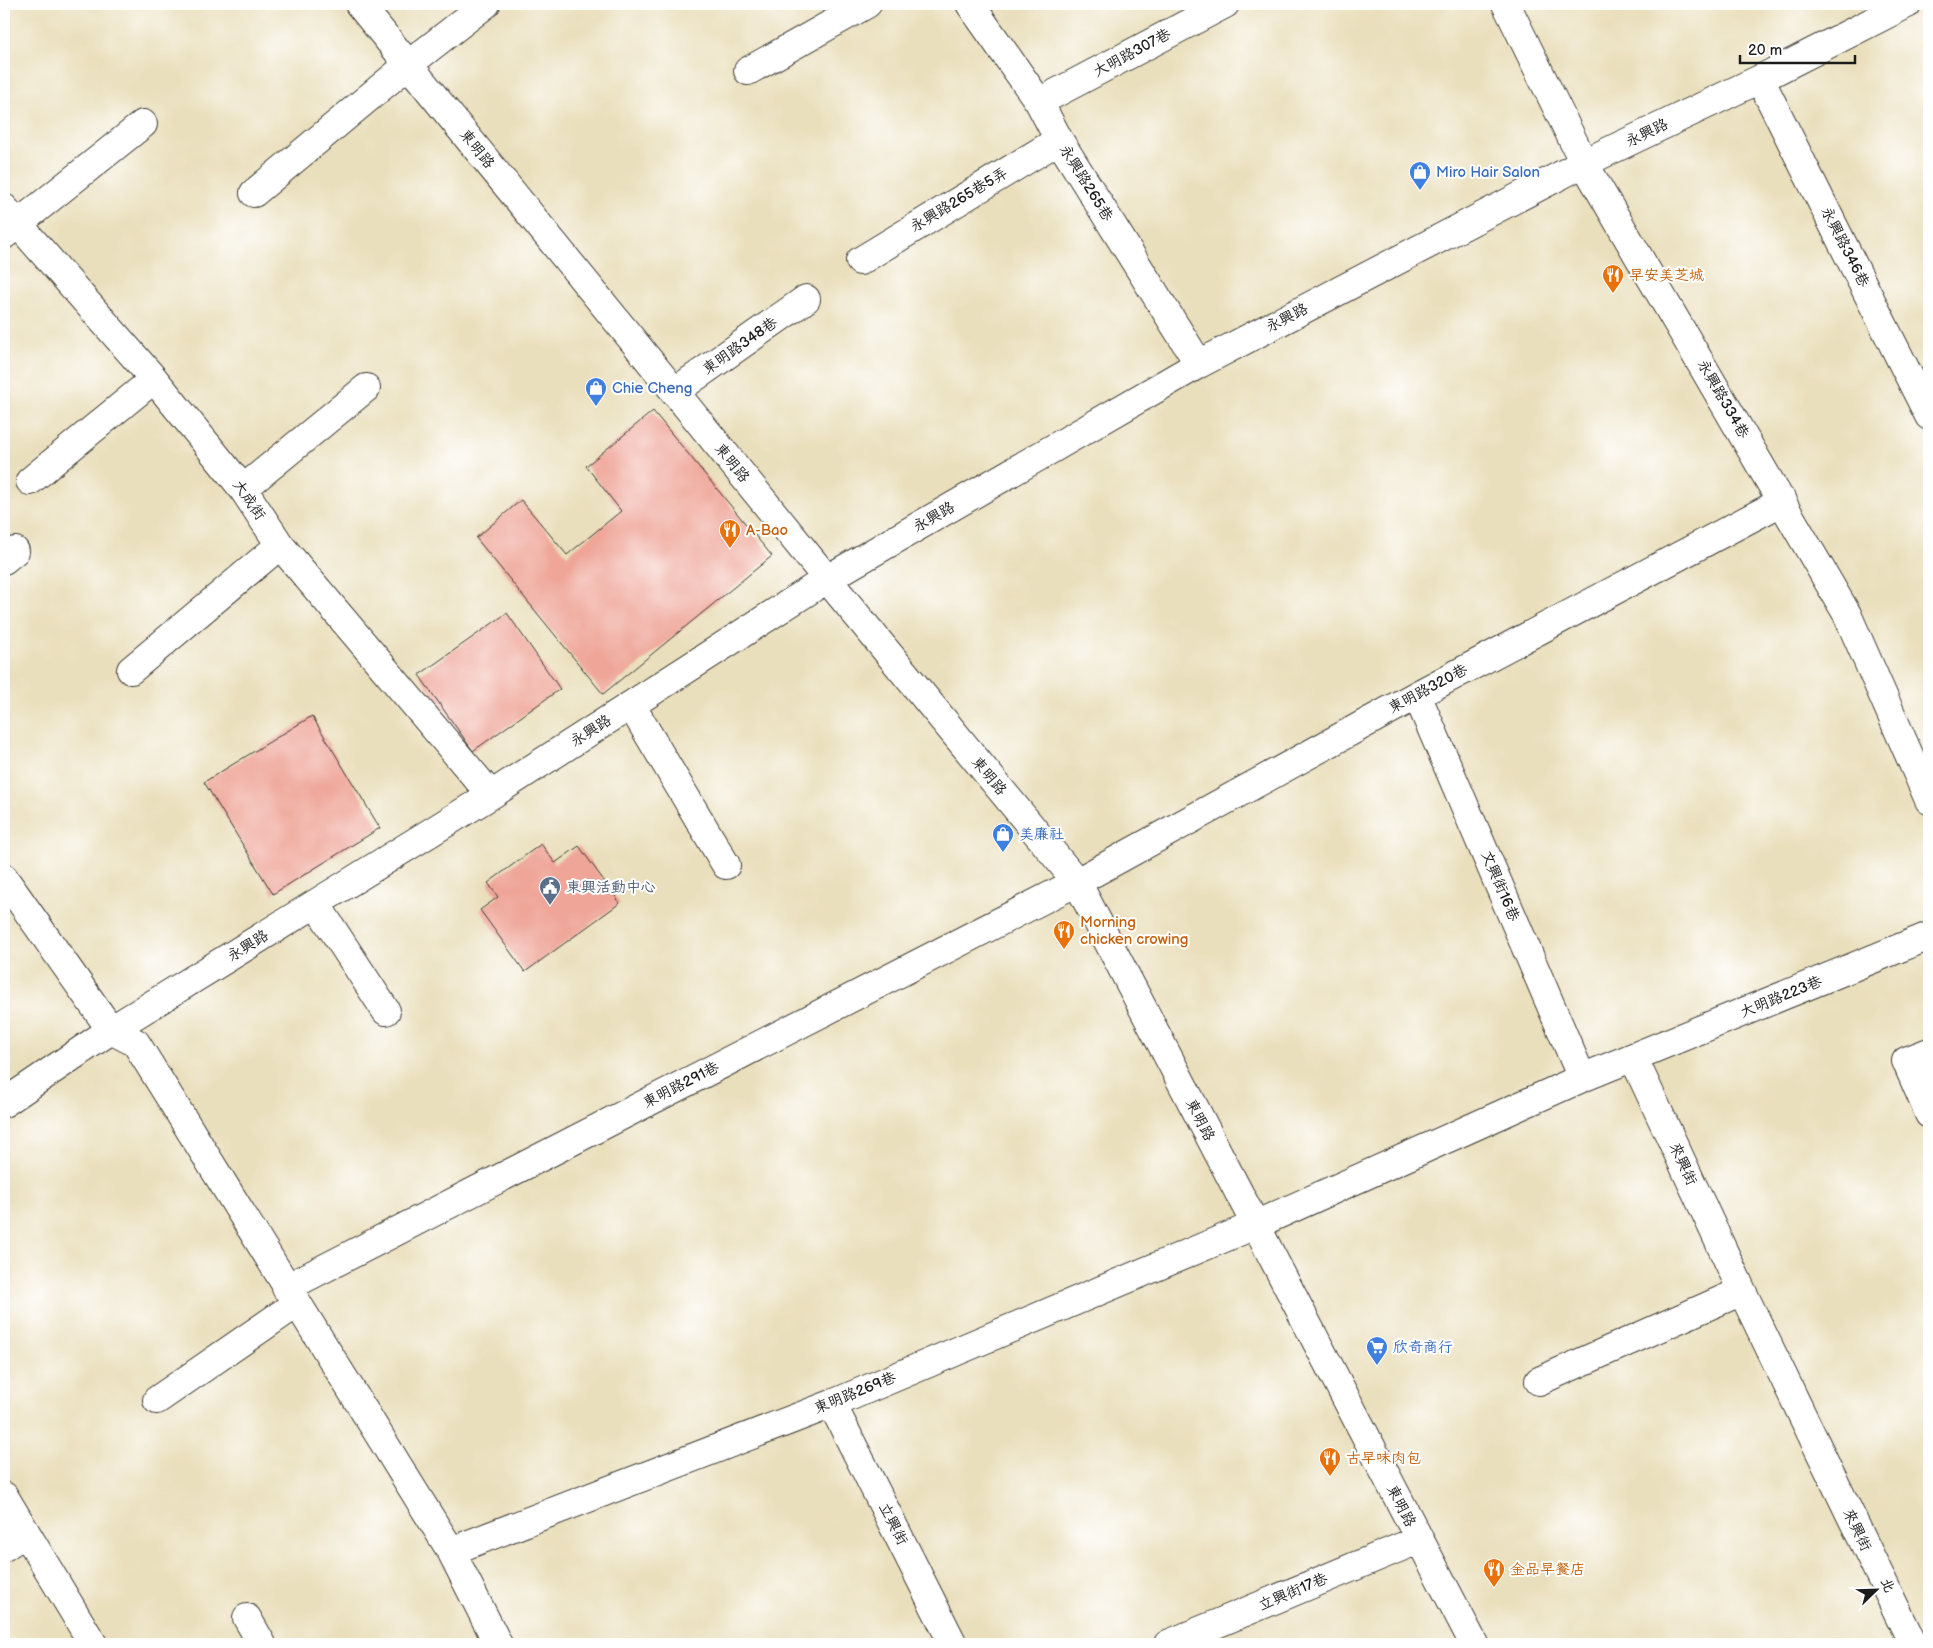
<svg xmlns="http://www.w3.org/2000/svg" width="1933" height="1648" font-family="'Balsamiq Sans','LXGW WenKai TC',sans-serif">
	<style>
		.building { fill: #efa699 }
		.lines { fill: none; stroke-linecap: round; stroke-linejoin: round }
		.minor-casing { stroke: #3b3934; stroke-width: 30 }
		.minor { stroke: #fff; stroke-width: 28 }
		.labels { text-anchor: middle; dominant-baseline: central; stroke-width: 4; stroke-linejoin: round; paint-order: stroke }
		.street-label { font-size: 15px; fill: #1c1c1c; stroke: #fff }
		.shop-label { font-size: 15px; fill: #366cbe; stroke: #fff; text-anchor: start }
		.food-label { font-size: 15px; fill: #c56008; stroke: #fff; text-anchor: start }
		.service-label { font-size: 15px; fill: #4e5e75; stroke: #fff; text-anchor: start }
	</style>
	<rect width="100%" height="100%" fill="#fff"/>
	<filter id="ink" filterUnits="userSpaceOnUse"><feTurbulence type="fractalNoise" baseFrequency=".02" numOctaves="2"/><feDisplacementMap in="SourceGraphic" scale="10" xChannelSelector="R" yChannelSelector="G"/><feConvolveMatrix kernelMatrix="1 2 1 2 8 2 1 2 1" color-interpolation-filters="sRGB"/></filter>
	<filter id="wash" filterUnits="userSpaceOnUse"><feTurbulence type="fractalNoise" baseFrequency=".0096" numOctaves="4" result="noise"/><feDisplacementMap in="SourceGraphic" scale="20" xChannelSelector="R" yChannelSelector="G"/><feGaussianBlur stdDeviation="1.12" result="paint"/><feColorMatrix in="noise" values="0 0 0 0 0 0 0 0 0 0 0 0 0 0 0 0 0 1.4 0 .05"/><feComposite in="paint" operator="in"/></filter>
	<g filter="url(#wash)">
		<rect width="100%" height="100%" fill="#eadfbc"/>
		<g id="blocks">
			<path class="building" d="M653,411l119,145 -169,138 -127,-156 45,-38 46,55 54,-44 -35,-45z
				M507,613l53,76 -87,62 -54,-76z
				M312,716l68,112 -107,66 -69,-112z
				M541,844l14,19 24,-17 41,57 -95,69 -45,-62 18,-13 -10,-14z"/>
		</g>
	</g>
	<g filter="url(#ink)">
		<use href="#blocks" fill-opacity="0" stroke="#3b3934" stroke-width="1"/>
		<g class="lines">
			<g class="minor-casing">
				<path id="minor" d="M359,4l468,575 250,303 397,762
					M970,4l69,98 20,38 140,224
					M1506,4l78,159 263,451 82,186
					M748,71l119,-67
					M1760,79l169,337
					M1039,102l186,-98
					M254,193l155,-129 77,-60
					M4,208l150,171 89,110 37,56 211,250
					M4,235l139,-111
					M860,261l199,-121
					M674,392l132,-93
					M30,481l124,-102
					M243,489l123,-101
					M4,560l11,-9
					M131,670l149,-125
					M1417,695l165,383
					M631,705l95,160
					M4,878l107,152 25,13 315,508 47,93
					M316,904l70,107
					M1929,1052l-23,9 23,53
					M1633,1057l109,234 171,353
					M4,1103l107,-73 380,-235 336,-216 372,-215 385,-201 176,-84 147,-75
					M286,1288l791,-406 340,-187 366,-194
					M1539,1381l203,-90
					M157,1400l139,-96
					M832,1404l121,240
					M4,1496l89,148
					M4,1547l21,-14
					M451,1551l381,-147 423,-179 327,-147 347,-142
					M247,1618l15,26
					M1168,1644l250,-104"/>
			</g>
			<use href="#minor" class="minor"/>
		</g>
	</g>
	<defs>
		<g id="shop-pin" transform="scale(1.125)"><path d="M0 17L-7.5 6A9.5 9.5 0 1 1 7.5 6Z" fill="#3f7fe0" stroke="#fff"/><path d="M-5-2.5h2.3a2.7 3.5 0 0 1 5.4 0H5L5.5 6h-11ZM-1.5-2.5h3a1.5 2.3 0 0 0-3 0Z" fill="#fff"/></g>
		<g id="restaurant-pin" transform="scale(1.125)"><path d="M0 17L-7.5 6A9.5 9.5 0 1 1 7.5 6Z" fill="#e8710a" stroke="#fff"/><path d="M-5-6h1v4h1v-4h1v4h1v-4h1v5L-1.5 .5V6h-2V.5L-5-1ZM5-6V6H3V1.5H1.5Q1.5-4 5-6Z" fill="#fff"/></g>
		<g id="civic-pin" transform="scale(1.125)"><path d="M0 17L-7.5 6A9.5 9.5 0 1 1 7.5 6Z" fill="#5c6f8a" stroke="#fff"/><path d="M-.6-6.5H3V-4.5H.6V-3L4-1V1h2V6H-6V1h2V-1L-.6-3ZM-1.2 2.5V6h2.4V2.5Z" fill="#fff"/></g>
		<g id="supermarket-pin" transform="scale(1.125)"><path d="M0 17L-7.5 6A9.5 9.5 0 1 1 7.5 6Z" fill="#3f7fe0" stroke="#fff"/><path d="M-6-5.5h2.5l.6 2H6L4.5 2H-2.5L-4.4-4H-6ZM-1.5 3.2a1.3 1.3 0 1 0 .1 0ZM3 3.2a1.3 1.3 0 1 0 .1 0Z" fill="#fff"/></g>
	</defs>
	<g fill-rule="evenodd">
		<use href="#shop-pin" x="1420" y="172"/>
		<use href="#restaurant-pin" x="1613" y="275"/>
		<use href="#shop-pin" x="596" y="388"/>
		<use href="#restaurant-pin" x="730" y="530"/>
		<use href="#shop-pin" x="1003" y="834"/>
		<use href="#civic-pin" x="550" y="887"/>
		<use href="#restaurant-pin" x="1064" y="931"/>
		<use href="#supermarket-pin" x="1377" y="1347"/>
		<use href="#restaurant-pin" x="1330" y="1458"/>
		<use href="#restaurant-pin" x="1494" y="1569"/>
	</g>
	<g class="labels">
		<g class="street-label">
			<text transform="translate(1132 53) rotate(-28)">大明路307巷</text>
			<text transform="translate(1647 133) rotate(-26)">永興路</text>
			<text transform="translate(477 149) rotate(51)">東明路</text>
			<text transform="translate(1086 183) rotate(58)">永興路265巷</text>
			<text transform="translate(959 200) rotate(-31)">永興路265巷5弄</text>
			<text transform="translate(1845 247) rotate(63)">永興路346巷</text>
			<text transform="translate(1287 318) rotate(-27)">永興路</text>
			<text transform="translate(740 346) rotate(-35)">東明路348巷</text>
			<text transform="translate(1723 399) rotate(60)">永興路334巷</text>
			<text transform="translate(732 463) rotate(51)">東明路</text>
			<text transform="translate(249 500) rotate(55)">大成街</text>
			<text transform="translate(934 517) rotate(-30)">永興路</text>
			<text transform="translate(1428 689) rotate(-28)">東明路320巷</text>
			<text transform="translate(591 731) rotate(-33)">永興路</text>
			<text transform="translate(989 776) rotate(50)">東明路</text>
			<text transform="translate(1500 886) rotate(67)">文興街16巷</text>
			<text transform="translate(248 946) rotate(-32)">永興路</text>
			<text transform="translate(1781 997) rotate(-22)">大明路223巷</text>
			<text transform="translate(681 1085) rotate(-27)">東明路291巷</text>
			<text transform="translate(1200 1120) rotate(63)">東明路</text>
			<text transform="translate(1683 1164) rotate(65)">來興街</text>
			<text transform="translate(855 1393) rotate(-22)">東明路269巷</text>
			<text transform="translate(1401 1506) rotate(63)">東明路</text>
			<text transform="translate(893 1524) rotate(63)">立興街</text>
			<text transform="translate(1857 1530) rotate(64)">來興街</text>
			<text transform="translate(1293 1592) rotate(-23)">立興街17巷</text>
		</g>
		<g class="shop-label">
			<text x="1436" y="172">Miro Hair Salon</text>
			<text x="612" y="388">Chie Cheng</text>
			<text x="1019" y="834">美廉社</text>
			<text x="1393" y="1347">欣奇商行</text>
		</g>
		<g class="food-label">
			<text x="1629" y="275">早安美芝城</text>
			<text x="746" y="530">A-Bao</text>
			<text x="1080" y="922">Morning<tspan x="1080" dy="17">chicken crowing</tspan></text>
			<text x="1346" y="1458">古早味肉包</text>
			<text x="1510" y="1569">金品早餐店</text>
		</g>
		<g class="service-label">
			<text x="566" y="887">東興活動中心</text>
		</g>
	</g>
	<rect width="1933" height="1648" fill="none" stroke="#fff" stroke-width="20"/>
	<g transform="translate(1876 1590) rotate(67)" stroke="#ffffff" stroke-width="4" paint-order="stroke">
	<path d="M0-4L9 19L0 12L-9 19Z" fill="#1c1c1c"/>
	<text y="-8" font-size="14" font-weight="bold" text-anchor="middle" fill="#1c1c1c">北</text>
	</g>
	<path d="M1740 55v8h115v-8" fill="none" stroke="#1c1c1c" stroke-width="2.5"/>
	<text x="1748" y="55" font-size="15" fill="#1c1c1c" stroke="#ffffff" stroke-width="4" paint-order="stroke">20 m</text>
</svg>
